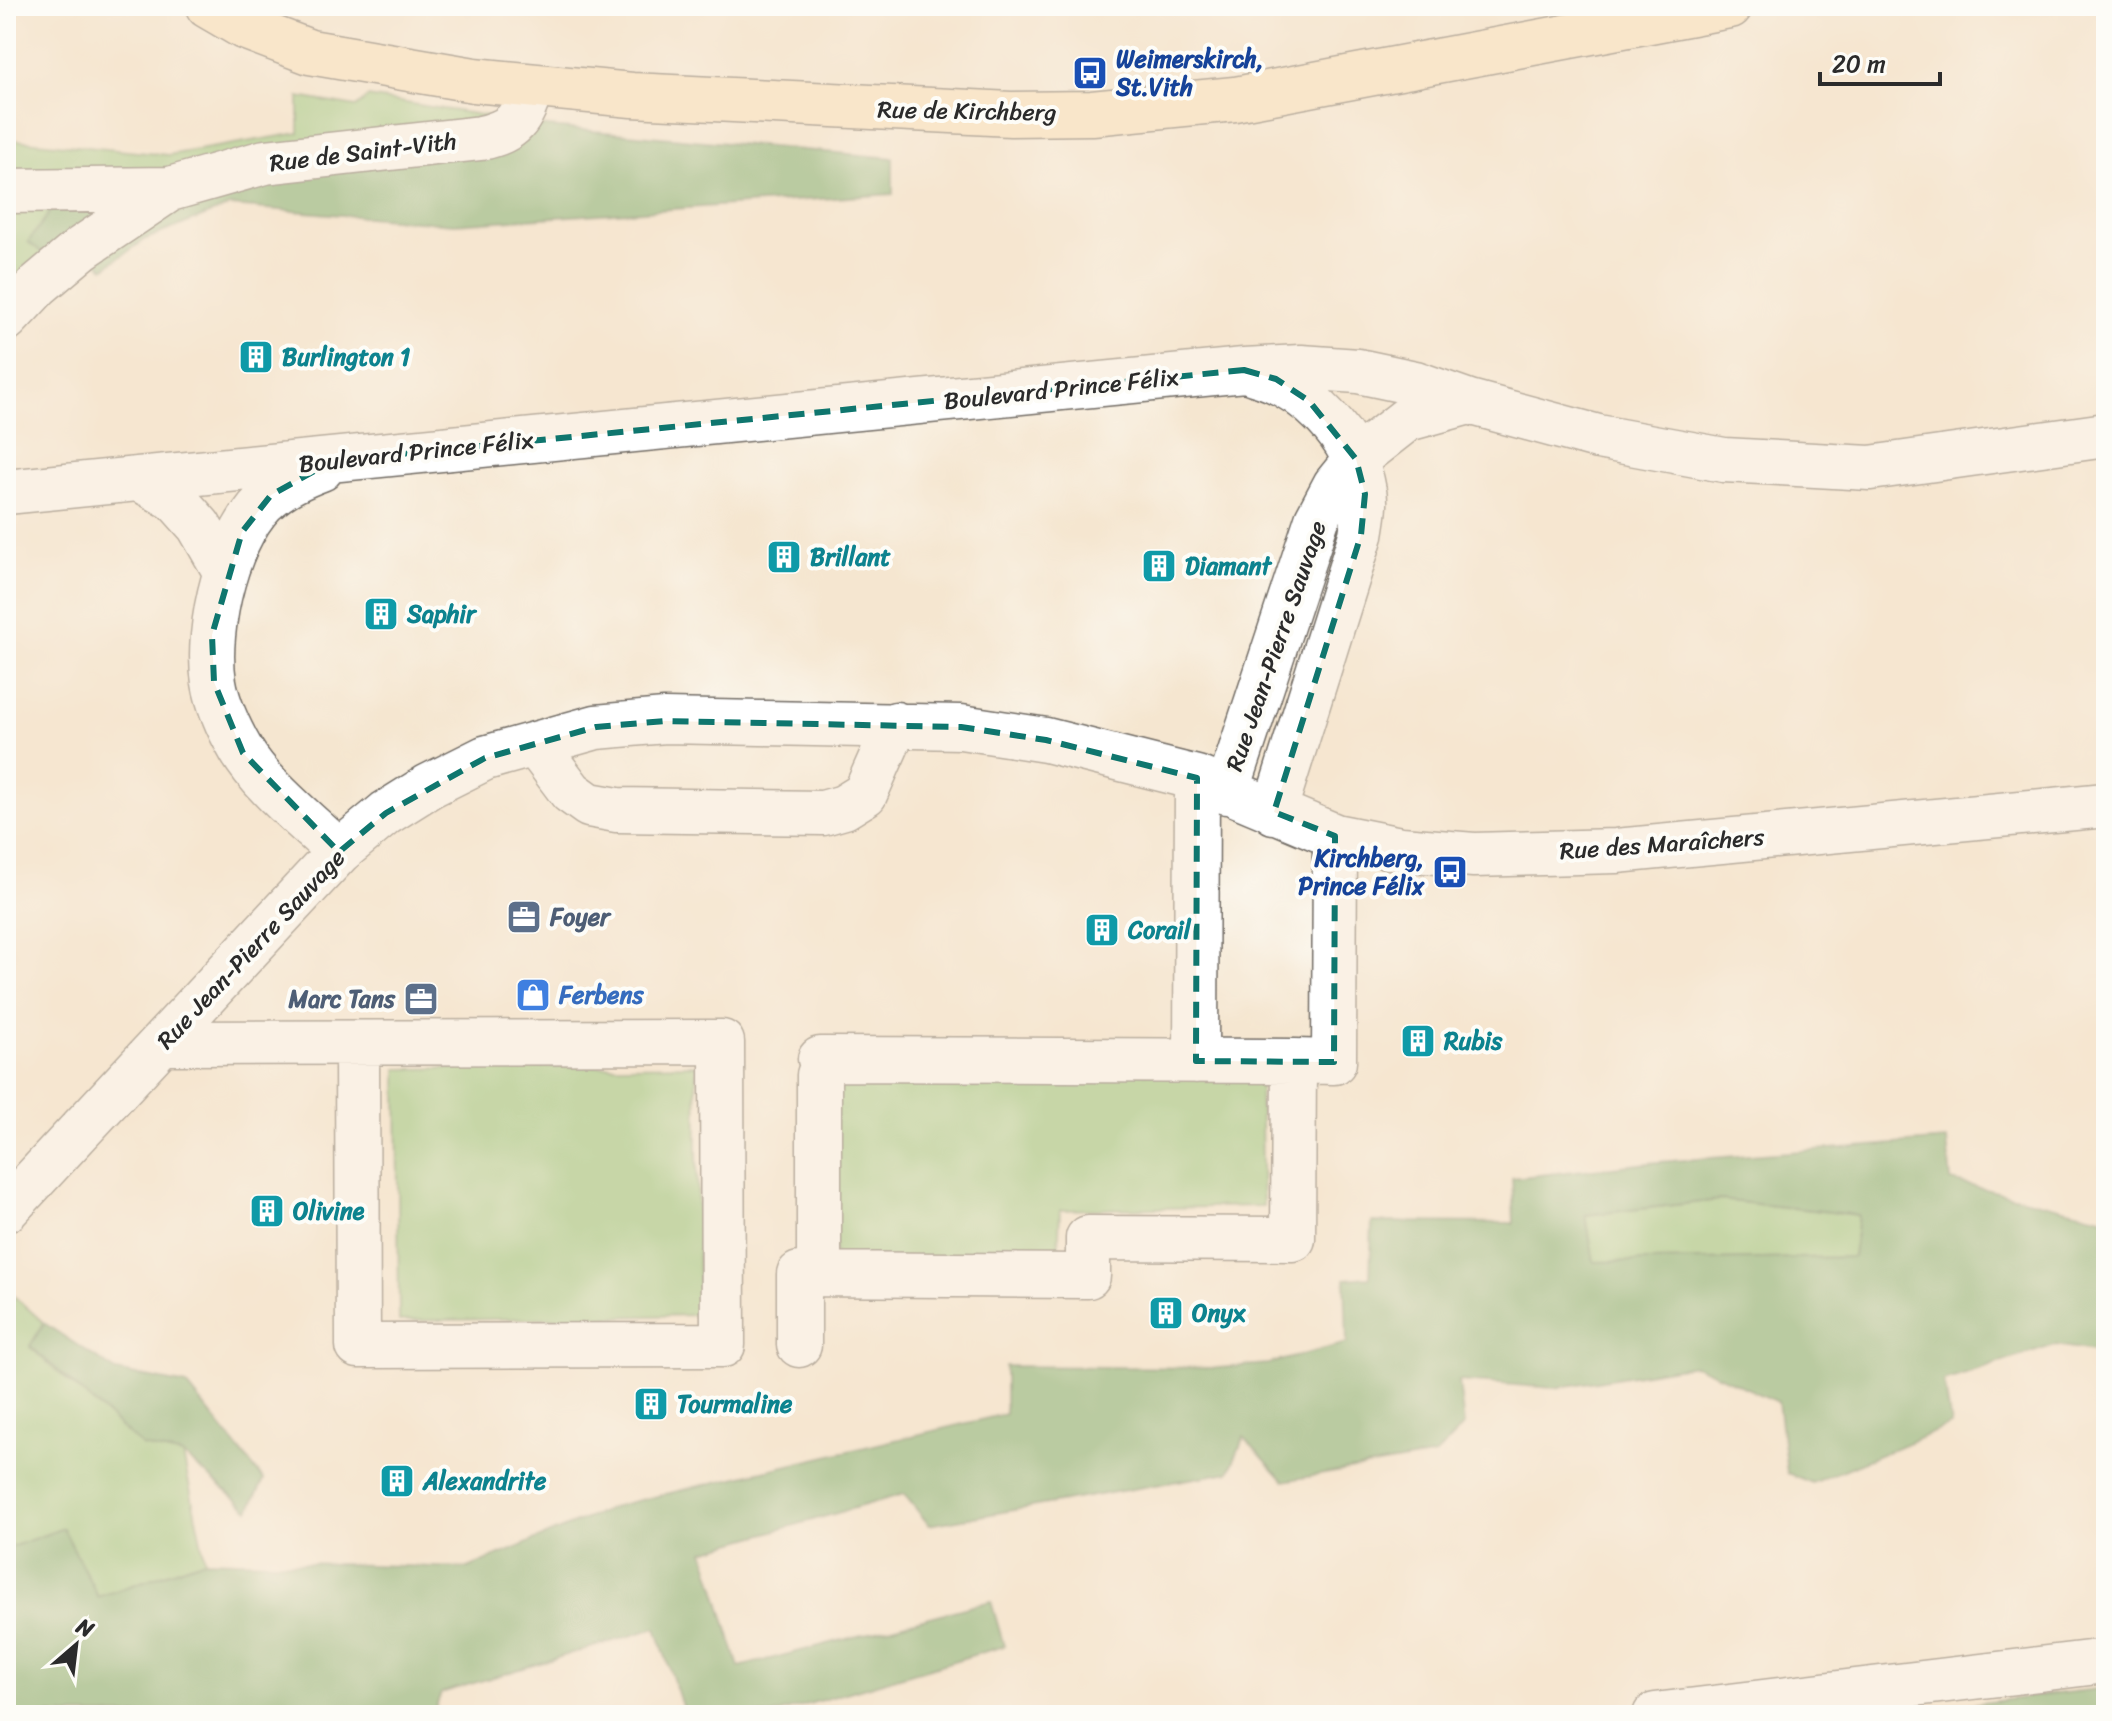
<svg xmlns="http://www.w3.org/2000/svg" width="2112" height="1721" font-family="Sriracha,sans-serif">
	<style>
		.green { fill: #8ec477; stroke: #5c7851; stroke-width: 2 }
		.forest { fill: #72aa68; stroke: #4e6a4a; stroke-width: 2; fill-rule: evenodd }
		.lines { fill: none; stroke-linecap: round; stroke-linejoin: round }
		.street-casing { stroke: #726c65; stroke-width: 47 }
		.secondary-casing { stroke: #726c65; stroke-width: 47 }
		.street { stroke: #fff; stroke-width: 44 }
		.secondary { stroke: #fce6c4; stroke-width: 44 }
		.marked { fill: none; stroke: #0f766e; stroke-width: 6; stroke-dasharray: 16 10; stroke-linejoin: round }
		.labels { text-anchor: middle; dominant-baseline: central; stroke-width: 8; stroke-linejoin: round; paint-order: stroke }
		.transit-label { font-size: 24px; font-weight: bold; fill: #164399; stroke: #fdfcf7; text-anchor: start }
		.street-label { font-size: 24px; fill: #2b2b2b; stroke: #fdfcf7 }
		.culture-label { font-size: 24px; font-weight: bold; fill: #0d838f; stroke: #fdfcf7; text-anchor: start }
		.service-label { font-size: 24px; font-weight: bold; fill: #4e5e75; stroke: #fdfcf7; text-anchor: start }
		.shop-label { font-size: 24px; font-weight: bold; fill: #366cbe; stroke: #fdfcf7; text-anchor: start }
	</style>
	<rect width="100%" height="100%" fill="#fdfcf7"/>
	<filter id="ink" filterUnits="userSpaceOnUse"><feTurbulence type="fractalNoise" baseFrequency=".0125" numOctaves="2"/><feDisplacementMap in="SourceGraphic" scale="16" xChannelSelector="R" yChannelSelector="G"/><feConvolveMatrix kernelMatrix="1 2 1 2 8 2 1 2 1" color-interpolation-filters="sRGB"/></filter>
	<filter id="wash" filterUnits="userSpaceOnUse"><feTurbulence type="fractalNoise" baseFrequency=".006" numOctaves="4" result="noise"/><feDisplacementMap in="SourceGraphic" scale="32" xChannelSelector="R" yChannelSelector="G"/><feGaussianBlur stdDeviation="1.8" result="paint"/><feColorMatrix in="noise" values="0 0 0 0 0 0 0 0 0 0 0 0 0 0 0 0 0 1.4 0 .05"/><feComposite in="paint" operator="in"/></filter>
	<g filter="url(#wash)">
		<rect width="100%" height="100%" fill="#f5e6d0"/>
		<path class="green" d="M299,97l57,10 12,-10 126,20 -240,40 -248,162v-180l162,16 131,-22z
			M696,1065l3,250 -300,6 -2,-252z
			M831,1065l429,11 3,130 -203,4 -2,49 -223,7z
			M1720,1200l138,15 -5,43 -259,4 -9,-47z
			M6,1289l38,34 -14,24 112,99 41,9 22,105 -107,37 -35,-68 -57,20z"/>
		<path class="forest" d="M515,124l378,34v36l-439,30 -224,-18 -84,33 -42,29 -22,-20 -36,7 -18,-13 27,-37 41,7 -14,34 54,-32z
			M1947,1140l4,41 155,37v135l-51,-8 -111,36 7,44 -139,58 -25,-10 -9,-71 -83,-37 -141,23 -95,-7 5,44 -28,30 -152,26 -40,-44 -15,35 -300,53 -25,-31 -200,57 35,116 252,-66 13,45 -232,69h-87l-29,-87 -215,65 -8,22h-427v-166l57,-21 35,69 107,-37 263,8 151,-63 386,-91v-48l213,2 50,-4 79,-21 -2,-64 25,-2 2,-55 142,1 -2,-45 146,-16zM1720,1200l138,15 -5,42 -259,5 -8,-47z
			M44,1323l72,48 71,14 77,95 -15,30 -66,-55 -41,-9 -112,-100z
			M2106,1688v27h-228z"/>
	</g>
	<g filter="url(#ink)">
		<g class="lines">
			<g class="street-casing">
				<path id="street" d="M6,191l164,-2 95,-27 216,-24c35,-8 39,-18 51,-51
					M6,319l32,-34 44,-37 88,-59
					M1254,373c52,14 101,63 110,118 3,13 -1,30 -3,44l-87,277
					M321,469c-16,6 -36,15 -49,26 -44,33 -67,134 -58,187 4,24 15,47 27,68 21,36 68,73 98,102
					M140,479l35,20 24,27 26,45
					M6,492l1238,-122 57,-3 57,4 57,12 54,19 129,35 126,23 146,8 236,-33
					M535,744l36,48 18,13 28,5 206,3 21,-6 21,-13 31,-70
					M1227,792l90,-273 18,-34 21,-26 51,-40 62,-17
					M164,1043l558,-1 1,303 -365,1 -1,-303
					M1196,1061l1,-283
					M1294,1061l40,1 1,-226
					M6,1210l333,-358 47,-39 43,-27 56,-28 111,-31 69,-6 296,6 85,13 151,38 138,58 66,13 73,6 142,-4 490,-46
					M819,1261v-186
					M799,1345v-71l289,2v-38l205,1 1,-178 -474,-2
					M1655,1715l451,-54"/>
			</g>
			<g class="secondary-casing">
				<path id="secondary" d="M208,6l36,21 66,25 164,28 158,15 379,19 81,-1 143,-14 495,-93"/>
			</g>
			<use href="#street" class="street"/>
			<use href="#secondary" class="secondary"/>
		</g>
	</g>
	<path d="M0 0H2112V1721H0ZM1244,370l32,9 33,22 47,58 9,35 -4,41 -87,277 61,24 -1,226 -138,-1 1,-283 -151,-38 -85,-13 -296,-6 -69,6 -111,31 -99,55 -47,39 -96,-99 -29,-71 -2,-47 30,-103 29,-37 47,-26 52,-12z" fill="#f5e6d0" fill-opacity=".55" fill-rule="evenodd"/>
	<path class="marked" d="M1244,370l32,9 33,22 47,58 9,35 -4,41 -87,277 61,24 -1,226 -138,-1 1,-283 -151,-38 -85,-13 -296,-6 -69,6 -111,31 -99,55 -47,39 -96,-99 -29,-71 -2,-47 30,-103 29,-37 47,-26 52,-12z"/>
	<defs>
		<g id="bus-square" transform="scale(1.8)"><rect x="-9" y="-9" width="18" height="18" rx="4" fill="#1a4fb4" stroke="#fdfcf7"/><path d="M-5-6H5V4H4V6H2V4H-2V6H-4V4H-5ZM-3.5-4V0h7V-4ZM-3.5 1.2v1.5H-2V1.2ZM2 1.2v1.5H3.5V1.2Z" fill="#fff"/></g>
		<g id="building-square" transform="scale(1.8)"><rect x="-9" y="-9" width="18" height="18" rx="4" fill="#0f9aa8" stroke="#fdfcf7"/><path d="M-4-6H4V6H1V3H-1V6H-4ZM-2.5-4.3h1.7v1.8h-1.7ZM.8-4.3h1.7v1.8H.8ZM-2.5-1h1.7V.8h-1.7ZM.8-1h1.7V.8H.8Z" fill="#fff"/></g>
		<g id="office-square" transform="scale(1.8)"><rect x="-9" y="-9" width="18" height="18" rx="4" fill="#5c6f8a" stroke="#fdfcf7"/><path d="M-6-3h4V-5.5h4V-3h4V5H-6ZM-1-4.5V-3h2v-1.5ZM-6 0V1H6V0Z" fill="#fff"/></g>
		<g id="shop-square" transform="scale(1.8)"><rect x="-9" y="-9" width="18" height="18" rx="4" fill="#3f7fe0" stroke="#fdfcf7"/><path d="M-5-2.5h2.3a2.7 3.5 0 0 1 5.4 0H5L5.5 6h-11ZM-1.5-2.5h3a1.5 2.3 0 0 0-3 0Z" fill="#fff"/></g>
	</defs>
	<g fill-rule="evenodd">
		<use href="#bus-square" x="1090" y="73"/>
		<use href="#building-square" x="256" y="357"/>
		<use href="#building-square" x="784" y="557"/>
		<use href="#building-square" x="1159" y="566"/>
		<use href="#building-square" x="381" y="614"/>
		<use href="#bus-square" x="1450" y="872"/>
		<use href="#office-square" x="524" y="917"/>
		<use href="#building-square" x="1102" y="930"/>
		<use href="#shop-square" x="533" y="995"/>
		<use href="#office-square" x="421" y="999"/>
		<use href="#building-square" x="1418" y="1041"/>
		<use href="#building-square" x="267" y="1211"/>
		<use href="#building-square" x="1166" y="1313"/>
		<use href="#building-square" x="651" y="1404"/>
		<use href="#building-square" x="397" y="1481"/>
	</g>
	<g class="labels">
		<g class="transit-label">
			<text x="1116" y="59">Weimerskirch,<tspan x="1116" dy="28">St.Vith</tspan></text>
			<text x="1424" y="858" text-anchor="end">Kirchberg,<tspan x="1424" dy="28">Prince Félix</tspan></text>
		</g>
		<g class="street-label">
			<text transform="translate(967 111) rotate(1)">Rue de Kirchberg</text>
			<text transform="translate(363 152) rotate(-7)">Rue de Saint-Vith</text>
			<text transform="translate(1061 389) rotate(-6)">Boulevard Prince Félix</text>
			<text transform="translate(416 452) rotate(-6)">Boulevard Prince Félix</text>
			<text transform="translate(1276 646) rotate(-71)">Rue Jean-Pierre Sauvage</text>
			<text transform="translate(1662 844) rotate(-4)">Rue des Maraîchers</text>
			<text transform="translate(251 949) rotate(-47)">Rue Jean-Pierre Sauvage</text>
		</g>
		<g class="culture-label">
			<text x="282" y="357">Burlington 1</text>
			<text x="810" y="557">Brillant</text>
			<text x="1185" y="566">Diamant</text>
			<text x="407" y="614">Saphir</text>
			<text x="1128" y="930">Corail</text>
			<text x="1444" y="1041">Rubis</text>
			<text x="293" y="1211">Olivine</text>
			<text x="1192" y="1313">Onyx</text>
			<text x="677" y="1404">Tourmaline</text>
			<text x="423" y="1481">Alexandrite</text>
		</g>
		<g class="service-label">
			<text x="550" y="917">Foyer</text>
			<text x="395" y="999" text-anchor="end">Marc Tans</text>
		</g>
		<g class="shop-label">
			<text x="559" y="995">Ferbens</text>
		</g>
	</g>
	<rect width="2112" height="1721" fill="none" stroke="#fdfcf7" stroke-width="32"/>
	<g transform="translate(76 1645) rotate(28)" stroke="#fdfcf7" stroke-width="6" paint-order="stroke">
	<path d="M0-6L14 30L0 20L-14 30Z" fill="#2b2b2b"/>
	<text y="-12" font-size="22" font-weight="bold" text-anchor="middle" fill="#2b2b2b">N</text>
	</g>
	<path d="M1820 72v12h120v-12" fill="none" stroke="#2b2b2b" stroke-width="4"/>
	<text x="1832" y="72" font-size="24" fill="#2b2b2b" stroke="#fdfcf7" stroke-width="6" paint-order="stroke">20 m</text>
</svg>
